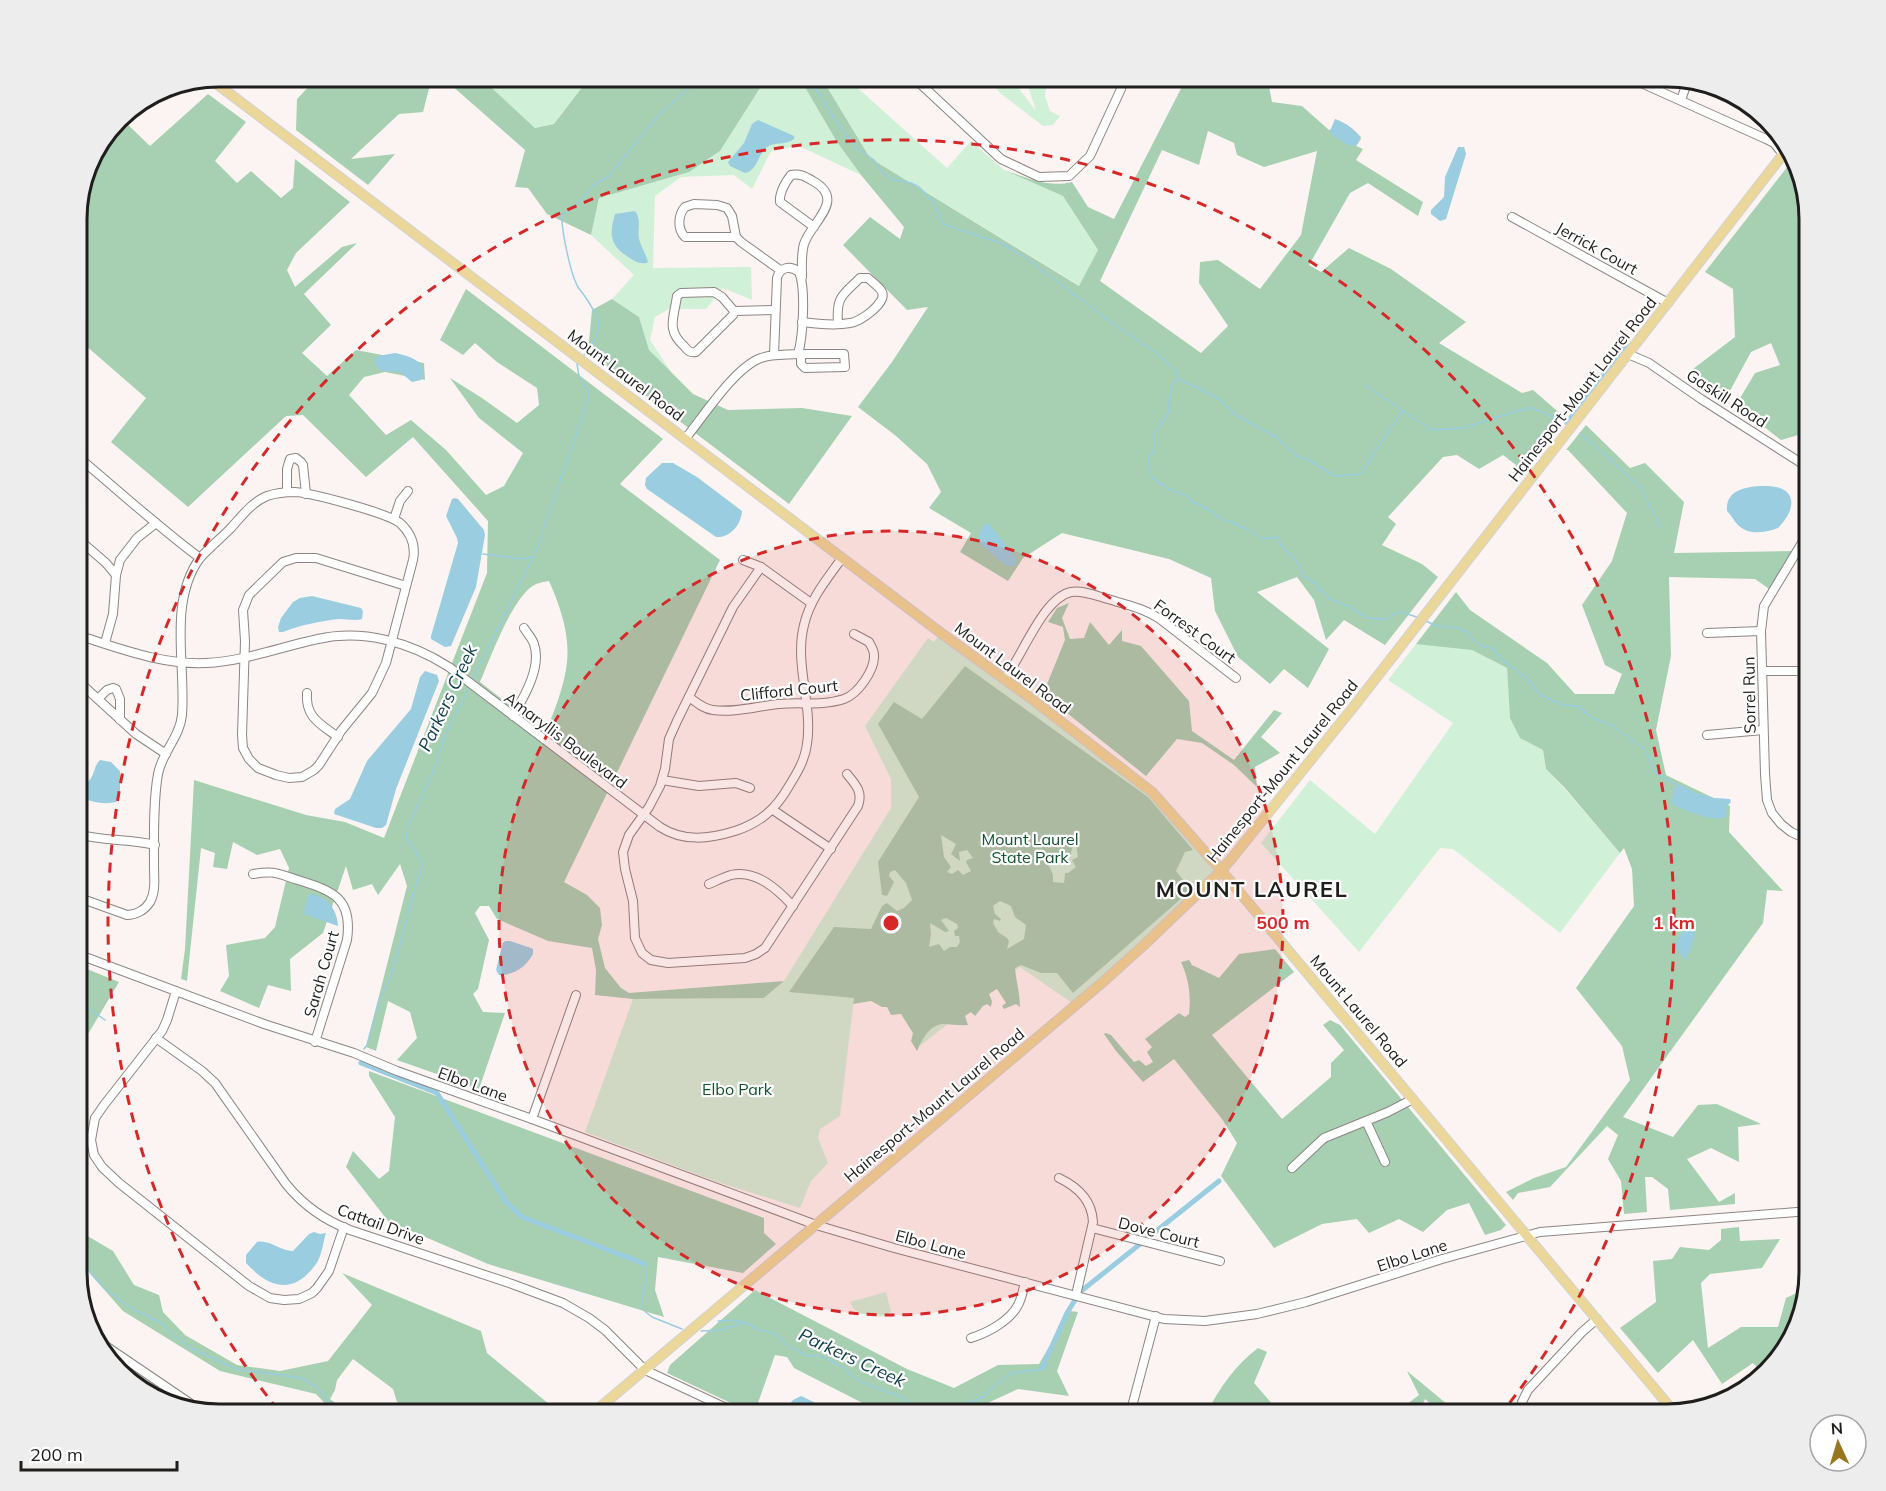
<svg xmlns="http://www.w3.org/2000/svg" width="1886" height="1491" viewBox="0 0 1886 1491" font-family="Mulish,sans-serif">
<rect width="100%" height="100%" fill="#fcf4f2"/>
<g fill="#d0f0d8">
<path d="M480,77H590L554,124L535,128Z"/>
<path d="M767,77H799L837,142L861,175L799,146L771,151L752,189L734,175L681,177L655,196L653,268L751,267L752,300L723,288L706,309H669L655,317L650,340L675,378L649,350L639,317L612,299L634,275L591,235L599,198L689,172L720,151Z"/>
<path d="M821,77H850L851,82L947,168L971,141L1004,170L1063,196L1098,250L1080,286L870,158Z"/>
<path d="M988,77H1010L1036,111L1025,77H1048L1045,96L1050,111L1060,116L1053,125L1043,126L1000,93Z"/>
<path d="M941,633L1152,792L1221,870L1075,1005L1020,967L920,1046L910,1004L854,998L840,1116L820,1129L818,1138L828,1163L811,1181L800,1208L717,1182L585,1132L633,999L764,998L784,981L891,808V779L865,726L928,638L934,642Z"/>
<path d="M1425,643L1472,650L1507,668L1510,718L1543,750L1546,769L1563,787L1620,853L1560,933L1453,849L1440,848L1359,952L1261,843L1310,780L1375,834L1453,723L1388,680L1416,644Z"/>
<path d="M886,1292L891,1312L881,1317C869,1315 854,1315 850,1302Z"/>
</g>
<g fill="#a7cfb2" fill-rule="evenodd">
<path d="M318,77H432L423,112L399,114L351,159L395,154L368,185L296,130L297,99Z"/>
<path d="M442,77H480L535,128L554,124L590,77H767L720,151L689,172L599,198L591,235L547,214L528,188L515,187L525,150Z"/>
<path d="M799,77H821L870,158L1079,286L1098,250L1063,196L1004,170C1027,178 1048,188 1072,182L1088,207L1114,219L1187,77H1271L1268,81L1272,102L1302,106L1329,130L1346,124L1361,137L1356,146L1363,149L1356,160L1423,202L1418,216L1368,183L1350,193L1309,265L1321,272L1349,248L1391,269L1466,322L1439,343L1522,393L1533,390L1563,416L1511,482L1516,465L1503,455L1479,469L1457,455L1443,457L1388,517L1396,524L1382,545L1422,564L1438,577L1385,645L1344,620L1326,640L1314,600L1297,577L1257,592L1329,649L1308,688L1284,669L1270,684L1238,657L1215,611L1211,578L1169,559L1062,533L1023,558L1008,581L960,552L971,533L929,508L941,492L927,464L896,436L858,407L892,362L928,307L907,310L843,245L870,217L900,239L904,227L861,175L837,142ZM1208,131L1234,143L1237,155L1264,167L1317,151L1301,235L1260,289L1218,260L1200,262L1199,283L1228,326L1201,353L1100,281L1162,150L1199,165Z"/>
<path d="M208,94L246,122L215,161L237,183L251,171L281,198L293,188L295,159L350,202L296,253L287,270L295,287L342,247L357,243L304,294L331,325L302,353L327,376L356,350L424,363L425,380L385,372L364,377L349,395L386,435L411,420L446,450L486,495L504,486L523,453L479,418L450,378L482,398L517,423L539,405L537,388L497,362L475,343L463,355L440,340L466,289L663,439L620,484L720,560L564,882L587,895L600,908L602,925L598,939L605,968L621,988L629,993L784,981L764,998L633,999L595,995L596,970L592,948L548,941L497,919L489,906H480L475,913L489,940L478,989L473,994L483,1012L505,1013L479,1089L397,1060L417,1038L410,1012L388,1001L376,1051L366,1047L407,886L400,864L378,895L372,884L353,890L346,866L323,933L290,959L291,991L268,985L259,1008L220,991L229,976L226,945L265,938L275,927L289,868L280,849L257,855L233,842L227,869L213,867L215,853L201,848L187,981L181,979L185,949L194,780L306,815L345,822L384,838L487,573L488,521L413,437L366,477L303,415L286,416L188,507L111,442L146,398L77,338V209L91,156L125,112L132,107L123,120L150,146ZM549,581C560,606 570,634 567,662C565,684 554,713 545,733L480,682C491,656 510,604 531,587C537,583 542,582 549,581Z"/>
<path d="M1795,157L1809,219V432L1781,440L1736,405L1755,373L1780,365L1771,343L1751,352L1726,398L1689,372L1735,337L1733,289L1705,272Z"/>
<path d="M612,299L639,317L649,350L693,394L728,410L802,408L852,416L789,504L588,352L592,310Z"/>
<path d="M1586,425L1630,468L1645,463L1684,502L1674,553L1797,551L1772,591L1755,579L1669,577L1671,656L1656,730L1666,775L1730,806L1729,832L1783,891L1767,890L1763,923L1623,1117L1673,1137L1698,1105L1717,1104L1761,1124L1738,1127L1739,1162L1711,1148L1687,1159L1719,1202L1735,1193V1204L1670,1210L1668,1189L1652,1177H1645L1647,1212L1624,1214L1621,1181L1608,1159L1618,1135L1607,1126L1550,1187L1518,1193L1513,1200L1506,1192L1534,1178L1566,1167L1630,1080L1622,1046L1576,988L1634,906L1632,869L1624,848L1620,853L1564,787L1546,769L1543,750L1520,738L1510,718L1507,668L1472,650L1416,644L1456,592L1470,610L1547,663L1575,694H1614L1622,674L1605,665L1582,605L1612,561L1627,513L1568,450H1566Z"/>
<path d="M1069,603L1062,618L1070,639L1084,638L1090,622L1109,645L1122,630V641L1141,646L1189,701L1192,731L1234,760L1274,710L1282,713L1261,737L1280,753L1255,767L1257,787L1234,765L1202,743L1177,739L1146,776L1043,694L1065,640L1063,627L1048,622L1057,608Z"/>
<path d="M965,666L1148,797L1193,850L1185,852L1176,871L1191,890L1073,993L1057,973H1041L1021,965L1015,968C1016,980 1020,994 1020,1007L1016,1004L1004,1009L1002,1006L1006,1003L997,989L989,994L992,1001L991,1007L987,1004L983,1006L975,1016L971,1012L965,1016L968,1025C959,1026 952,1024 943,1024C929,1025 922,1040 917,1051L911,1041L913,1033L901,1014L891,1015L887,1007H882L871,1001L853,1004L854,998L789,992L834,927L871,929L882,906L887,903L897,911L904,908L912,900L906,883L895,870L890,872L889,876L894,882L887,896L882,895L878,862L919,797L878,724L894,702L922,719ZM941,835L956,844L951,854L960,861L959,852L967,850L973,858L967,860L966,862L971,871L963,875L958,870L952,874L947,872L951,867L944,857ZM1073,845H1076L1078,857L1072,860L1076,867L1068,873H1065L1064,883L1053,882V875L1047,861L1062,853L1064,857H1070ZM1000,901L1011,906L1015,917L1026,925L1024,939L1007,949L1009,941L1007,938L998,932L993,923L994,919L1000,921L1001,919L995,914L993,906ZM946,918L957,924L958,928L954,931L955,936H959L960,942L957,947H950L944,951L939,944L929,947L931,934L930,923L945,932L949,931L941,920Z"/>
<path d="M1275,949L1294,972L1212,1035L1282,1119L1331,1077V1063L1344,1050L1323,1025L1330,1020L1340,1025L1506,1225L1501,1230L1485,1235L1469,1203L1447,1210L1423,1232L1399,1219L1369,1233L1357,1219L1322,1224L1274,1248L1221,1176L1237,1143L1222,1119L1174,1059L1143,1082L1116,1051L1104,1034L1106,1033L1111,1035L1134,1062L1139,1060L1146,1066L1153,1062L1147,1052L1152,1047L1145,1039L1179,1013L1185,1017L1189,1014C1191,995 1189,980 1181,962L1189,960L1192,965L1219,978L1239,954Z"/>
<path d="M77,965L119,982L85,1039L77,1047Z"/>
<path d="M369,1071L764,1218V1233L776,1244L743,1273L658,1257L655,1290L664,1317L488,1264L388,1221L346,1167L353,1151L379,1179L389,1171L395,1117L369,1076Z"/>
<path d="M77,1224L84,1234L113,1251L134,1285L159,1295L163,1312L185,1335L237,1365L280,1371L328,1361L372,1305L342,1273L481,1331L487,1353L561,1414H415L397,1402L393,1389L353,1359L337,1380L335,1390L330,1399L350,1414H335L316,1394L220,1371L123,1311L77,1259Z"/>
<path d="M1739,1227L1740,1241L1780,1239L1762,1268L1710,1274L1701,1283L1708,1348L1741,1327H1778L1786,1298L1807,1288L1799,1326L1774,1366L1764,1374L1753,1363L1722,1384L1693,1340L1658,1373L1620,1328L1656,1302L1653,1261L1672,1259L1680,1247L1709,1250L1721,1240V1229Z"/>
<path d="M755,1290L907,1369L954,1388L998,1365L1039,1364L1070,1311L1078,1312L1057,1371L1069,1396L1018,1389L964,1414H884L794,1368L787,1357L775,1355L754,1414L667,1373L670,1365Z"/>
<path d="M1258,1348L1267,1352L1254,1383L1281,1414H1206C1219,1389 1235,1365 1258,1348Z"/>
<path d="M1407,1371L1459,1414H1442L1425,1399L1418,1414H1394L1419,1395Z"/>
</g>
<g fill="#9acde0">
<path d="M1335,119C1344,122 1357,130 1361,139L1356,146C1347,147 1338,139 1331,133L1330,131Z"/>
<path d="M758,120L794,136V139C786,146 775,141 767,147C757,155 758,170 745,173L730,166L728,162L744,143L752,124Z"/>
<path d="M1458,147H1464L1466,154L1446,219L1440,221L1431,214V210L1444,197L1445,177Z"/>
<path d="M635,211C642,220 637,229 639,239C641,247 646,254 648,262L646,263C638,264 635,261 628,257C610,245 609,235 615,214Z"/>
<path d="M395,353C408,356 420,358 424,372L421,380L412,382L400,372L382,371L375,365V360L378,356Z"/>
<path d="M662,463H673L697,477L742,511C741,525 730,538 716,537L647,489L645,485L646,478Z"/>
<path d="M1767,486C1799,487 1796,510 1778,528C1764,533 1747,536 1736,523C1733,519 1731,515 1727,511C1725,488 1750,486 1767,486Z"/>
<path d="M455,498L458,499L484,530L485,535L476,587L451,646L445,647L431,639V636L458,543L457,538L446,516L452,499Z"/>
<path d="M986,523L989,524L1016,557L1017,563L1014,566H1006L980,544C977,536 981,529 986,523Z"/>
<path d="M312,596L361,608L363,611L362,619C356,621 347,619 339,619C320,621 301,625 283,632H279L278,627L281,618L293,602L300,598Z"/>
<path d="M425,671L437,675L439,681L396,789L386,825L382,828H376L334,814L335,809L350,799L367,761L411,709L420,677Z"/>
<path d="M100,760L111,762L120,771V796L116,802C103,805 87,802 77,794C80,787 86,785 91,778C95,772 94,766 100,760Z"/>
<path d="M1679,784L1696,793L1714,798L1730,799L1731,802L1727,806L1726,817C1712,823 1685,810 1671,804L1674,793L1673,790Z"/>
<path d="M311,894C328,897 337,910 338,926L304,914L307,897Z"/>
<path d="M1685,927L1693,929L1696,934C1691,943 1691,952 1685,960C1683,956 1677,951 1676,947C1675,941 1683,933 1685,927Z"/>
<path d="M510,941L531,948L533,949V954C526,967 514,975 499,975L496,970L503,943L505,941Z"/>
<path d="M314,1232L320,1234L326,1233C323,1242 322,1256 316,1264C294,1295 270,1289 246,1263V1255L257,1242C269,1239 280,1251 293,1251L309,1234Z"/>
<path d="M801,1396L818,1404L819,1407L816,1414H785V1410L793,1400Z"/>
</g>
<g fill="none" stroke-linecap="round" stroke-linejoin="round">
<g stroke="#9acde0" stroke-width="1.5">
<path d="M808,77L838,124L858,149L874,160L881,171L890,179L911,183L919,187L934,202L942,223L950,227L999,242L1023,256L1108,320L1151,349L1177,371L1178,379L1172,384L1169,399V412L1155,433L1154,452L1148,458L1150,474L1156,481L1171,490L1185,495L1193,502L1211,511L1223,520L1232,522L1251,531L1261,539L1277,537L1281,545L1296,561L1304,576L1318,585L1323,593L1332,600L1350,607L1366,617L1375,619H1387L1394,614L1401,612L1417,617"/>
<path d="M584,355C603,332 603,323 586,298C583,293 578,289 576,283C570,270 561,229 562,215L580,201L594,185L609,176L658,116L701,77"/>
<path d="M1178,379L1192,385L1219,399L1237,416L1276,437L1298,457L1307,459L1333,475L1340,476L1360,474L1369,464V460L1403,410"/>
<path d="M1365,385L1430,429L1436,430L1463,428L1527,408H1532L1567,423"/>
<path d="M1580,433L1597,447L1641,488L1661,528"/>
<path d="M483,554L522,559L532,557"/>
<path d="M1424,620L1436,626L1459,628L1467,632L1479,645L1494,649L1500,658L1529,680L1536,690L1541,695L1560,704L1580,707L1590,717L1613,726L1641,746L1646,751L1655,772L1677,785"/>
<path d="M472,681L536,551L585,410L589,393L579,376L577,364"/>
<path d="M77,1001L87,1007L105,1020"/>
<path d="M364,1049L367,1045L379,1000L390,979L402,938L413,894L420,874L422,864L420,857L406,838L407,828L435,768L444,738L469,688"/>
<path d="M77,1257L104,1288L133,1309L161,1323L180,1340L191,1348L236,1369L302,1378L315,1386L342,1414"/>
<path d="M645,1264C650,1278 640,1293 642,1309L652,1317L682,1329"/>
<path d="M718,1321L733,1320L747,1323L759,1330L773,1333L779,1337L789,1347L809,1356L816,1355L825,1358L845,1368L851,1375L861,1382L904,1398L917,1411H932L975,1401L983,1396L1008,1375L1018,1372L1039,1370L1042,1368"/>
<path d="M701,1331L721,1330L744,1323"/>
</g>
<g stroke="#9acde0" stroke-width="5">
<path d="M1567,423L1626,344"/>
<path d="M361,1063L437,1093L506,1202L522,1217L645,1264"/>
<path d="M1042,1368L1067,1313L1080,1292L1219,1181"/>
</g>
<defs>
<g id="minor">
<path d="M913,77L1001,159L1039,177L1069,176L1090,156L1121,89L1123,77"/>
<path d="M1628,77L1766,139L1774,143L1783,154"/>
<path d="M1681,100L1688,80"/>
<path d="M694,204L717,205L727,208L732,216L736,237H685C677,229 678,215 685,207Z"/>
<path d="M1512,217L1668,303"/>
<path d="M736,237L741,242L780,270"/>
<path d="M802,277C802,267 801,254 804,244C811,222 847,200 813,181C806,177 800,173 791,175C786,181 779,193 780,202L814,227"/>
<path d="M734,311L733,315L696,352C690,353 688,351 684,346C666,330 674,318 677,296L681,293L714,292L722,297L734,311L775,310"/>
<path d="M802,322C817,324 835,326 850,323C860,322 887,303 882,292C880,287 872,282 868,278H860C842,296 836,296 838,324"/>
<path d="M798,354H844L845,367L805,368L801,364V355"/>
<path d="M1628,354L1649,363L1701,399L1809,468"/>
<path d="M77,422C83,410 83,398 77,386"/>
<path d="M685,439C703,417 735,367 761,358C772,354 785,355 798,354C803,337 806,288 799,272C790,265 780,267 777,278L774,355"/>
<path d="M77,456C118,490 157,526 200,558"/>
<path d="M287,492V469L290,459L296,458L301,462L303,465L306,494"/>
<path d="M394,519L400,501L408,491"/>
<path d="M77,538L106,563L116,575"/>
<path d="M743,560L761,567L811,603"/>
<path d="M761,567L733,607L677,721L669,739L665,769L660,786L649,807L629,835L623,852L625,869L633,901L635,938L642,953L651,960L668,963L745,958L756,954L765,948L858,806C863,792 856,785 847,774"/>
<path d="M1707,633L1761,631"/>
<path d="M77,635C119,648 161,665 206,663C245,661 280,647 318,639C363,629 410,642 449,667L660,827C683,842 709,839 735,831C760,823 776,809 789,786C797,773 805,760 807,744C813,705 794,664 804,625C810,599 827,579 842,558"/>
<path d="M105,643L113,614L116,575L120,560L137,538L156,523"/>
<path d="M1763,671H1797L1809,674"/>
<path d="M1005,678C1023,655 1043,598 1071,592C1083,590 1097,596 1108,599C1126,605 1144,608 1160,619L1236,678"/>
<path d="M77,680L136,734L166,754"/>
<path d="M307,693C305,717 320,724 338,737"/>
<path d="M689,697C697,703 704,709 713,710C734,713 758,706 779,704C800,702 823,706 844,699C858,694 875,670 874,655C874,650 871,646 869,642L854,634"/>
<path d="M98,699L107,690L113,688L116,689L120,699V720"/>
<path d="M513,716C524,697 542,667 534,644C532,638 527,633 524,628"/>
<path d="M1707,735L1763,730"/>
<path d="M662,780L699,786L736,783L750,788"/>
<path d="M773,810L831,849"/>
<path d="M77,834C102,841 129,839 155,845"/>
<path d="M1809,840L1791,832L1781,824L1772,813L1767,800L1765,774L1761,631L1764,606L1809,531"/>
<path d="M253,874C275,870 278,874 298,880C333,891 353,898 347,940L315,1042"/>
<path d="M709,884C716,881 724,877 731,875C756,869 778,890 793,906"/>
<path d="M77,897L127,915C136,915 145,910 150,902C156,891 154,878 154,866C154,837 153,802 158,774C162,752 180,737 182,715C186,664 168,602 200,558C209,548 220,539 230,529C241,517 252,502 267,496C276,493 285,492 295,492C312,493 387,513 400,523C411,533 416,545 413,560L386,663L372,693L341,731L319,765L314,770L302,777L289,778L276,775L258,768L249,759L243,748L242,735L245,641L243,610L249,595L283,562L296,558H316L406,586"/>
<path d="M77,954L264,1024L354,1053L397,1071L532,1119L816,1225L894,1248L1164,1319L1205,1321L1257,1314L1306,1302L1442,1259L1540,1232L1809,1211"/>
<path d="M176,991L167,1020L162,1031L104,1105L95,1118L91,1140L94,1155L102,1167L119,1183L249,1286L270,1298L284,1300L299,1299L312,1293L317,1288L329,1271L344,1227"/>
<path d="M156,1038L202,1071L215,1083L286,1184C303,1205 324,1220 350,1230L512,1284L563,1303L589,1318L605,1330L645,1370L739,1414"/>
<path d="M532,1119L576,995"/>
<path d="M1366,1121L1385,1162"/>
<path d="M1292,1168L1324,1138L1388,1112L1413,1099"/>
<path d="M1059,1178C1078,1187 1092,1200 1093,1222L1076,1295"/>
<path d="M1092,1228L1220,1261"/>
<path d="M91,1336L203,1412"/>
<path d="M971,1338C987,1333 1010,1321 1018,1305C1022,1298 1023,1290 1025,1282"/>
<path d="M1130,1414L1156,1316"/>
<path d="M1522,1414V1402L1528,1390L1582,1332L1597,1319"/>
</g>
<g id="major">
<path d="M209,78L941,633L1032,699L1152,792L1221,870L1675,1413"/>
<path d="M592,1414L1103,982L1144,945L1217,875L1232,858L1355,705L1788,148"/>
</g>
</defs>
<use href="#minor" stroke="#8c8582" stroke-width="10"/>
<use href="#major" stroke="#d2d2d2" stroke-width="11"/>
<use href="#minor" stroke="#fff" stroke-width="8"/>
<use href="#major" stroke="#ebd799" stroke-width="9"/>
</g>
<circle cx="891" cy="923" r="392" fill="#d62828" fill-opacity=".12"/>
<g fill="none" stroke="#d62828" stroke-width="3" stroke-dasharray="10 8">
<circle cx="891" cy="923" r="392"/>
<path d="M278 1410A783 783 0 1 1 1504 1410"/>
</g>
<g text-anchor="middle" stroke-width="4.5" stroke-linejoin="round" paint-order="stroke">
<g font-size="16" fill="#201e1d" stroke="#fff">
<text transform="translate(1597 248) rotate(29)" y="6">Jerrick Court</text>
<text transform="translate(626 375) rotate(37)" y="6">Mount Laurel Road</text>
<text transform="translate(1582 389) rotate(-52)" y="6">Hainesport-Mount Laurel Road</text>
<text transform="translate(1727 398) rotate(33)" y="6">Gaskill Road</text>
<text transform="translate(1195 631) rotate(36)" y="6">Forrest Court</text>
<text transform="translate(1013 668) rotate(37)" y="6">Mount Laurel Road</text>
<text transform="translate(789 690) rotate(-6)" y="6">Clifford Court</text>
<text transform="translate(1749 695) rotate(-91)" y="6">Sorrel Run</text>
<text transform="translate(566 740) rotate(37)" y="6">Amaryllis Boulevard</text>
<text transform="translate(1282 771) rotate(-51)" y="6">Hainesport-Mount Laurel Road</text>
<text transform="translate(321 974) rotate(-74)" y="6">Sarah Court</text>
<text transform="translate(1359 1011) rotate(50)" y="6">Mount Laurel Road</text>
<text transform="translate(473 1084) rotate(20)" y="6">Elbo Lane</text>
<text transform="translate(934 1105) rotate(-40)" y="6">Hainesport-Mount Laurel Road</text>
<text transform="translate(381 1224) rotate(20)" y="6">Cattail Drive</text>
<text transform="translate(1159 1232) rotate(14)" y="6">Dove Court</text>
<text transform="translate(931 1244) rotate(15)" y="6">Elbo Lane</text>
<text transform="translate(1412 1255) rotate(-18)" y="6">Elbo Lane</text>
</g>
<g font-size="16" fill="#12532f" stroke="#fff">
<text x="1030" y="845">Mount Laurel<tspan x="1030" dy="18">State Park</tspan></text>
<text x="737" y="1095">Elbo Park</text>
</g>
<g font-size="18" font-style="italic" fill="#0c3a48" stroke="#fff">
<text transform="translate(448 698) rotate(-65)" y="6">Parkers Creek</text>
<text transform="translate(852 1358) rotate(25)" y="6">Parkers Creek</text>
</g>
<g font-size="22" font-weight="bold" letter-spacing="1.5" fill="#201e1d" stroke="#fff">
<text x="1252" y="897">MOUNT LAUREL</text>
</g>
</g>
<path d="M0 0H1886V1491H0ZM219 87H1667A132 132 0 0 1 1799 219V1272A132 132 0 0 1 1667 1404H219A132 132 0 0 1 87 1272V219A132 132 0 0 1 219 87Z" fill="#ededed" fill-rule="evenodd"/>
<path fill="none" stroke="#201e1d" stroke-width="3" d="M219 87H1667A132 132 0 0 1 1799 219V1272A132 132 0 0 1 1667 1404H219A132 132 0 0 1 87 1272V219A132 132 0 0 1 219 87Z"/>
<circle cx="891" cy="923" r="9" fill="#d62828" stroke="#fff" stroke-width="3"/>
<g font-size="18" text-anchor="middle" font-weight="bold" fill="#d62828" stroke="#fff" stroke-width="4.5" stroke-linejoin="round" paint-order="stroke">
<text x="1283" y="929">500 m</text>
<text x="1674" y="929">1 km</text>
</g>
<g transform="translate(1838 1443) rotate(356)"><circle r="28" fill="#ffffff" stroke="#a6a5a5" stroke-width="1.5"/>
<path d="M0-4.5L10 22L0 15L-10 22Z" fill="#9a7520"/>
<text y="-9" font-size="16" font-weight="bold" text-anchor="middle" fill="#201e1d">N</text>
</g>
<path d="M21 1461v9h156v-9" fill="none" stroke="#201e1d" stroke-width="3"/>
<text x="30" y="1461" font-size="18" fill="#201e1d" stroke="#ffffff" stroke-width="4.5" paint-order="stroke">200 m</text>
</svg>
